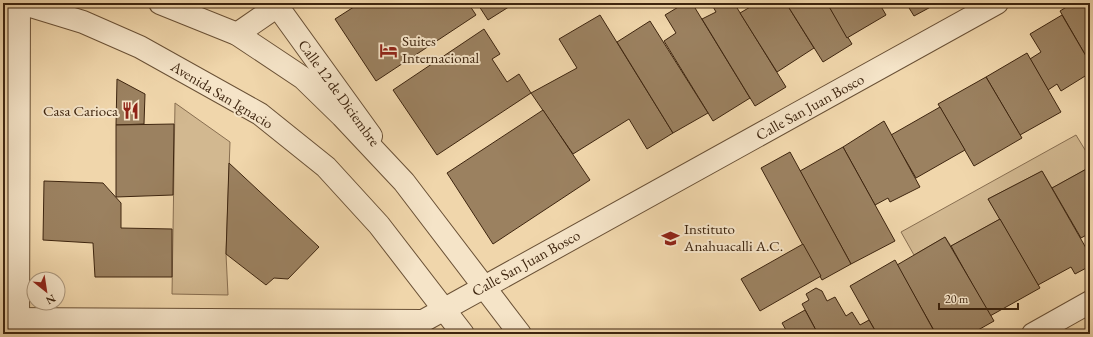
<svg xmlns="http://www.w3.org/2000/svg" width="1093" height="337" viewBox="0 0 1093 337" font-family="'EB Garamond',serif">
<rect width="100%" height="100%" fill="#f0d6ab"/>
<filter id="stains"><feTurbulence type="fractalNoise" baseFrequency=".005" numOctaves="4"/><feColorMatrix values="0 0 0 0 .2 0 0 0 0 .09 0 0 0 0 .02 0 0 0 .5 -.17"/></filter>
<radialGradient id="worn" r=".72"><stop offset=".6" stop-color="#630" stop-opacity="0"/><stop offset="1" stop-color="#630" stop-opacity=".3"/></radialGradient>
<g fill="#d2b890" stroke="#886e50">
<path d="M175,103L230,142L226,254L228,295L172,294Z"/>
<path d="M1076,135L1090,158V167L1052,188L1042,171L988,199L1000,219L951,246L945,237L914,255L901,232Z"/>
</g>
<g fill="#9b8160" stroke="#3e250f">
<path d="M360,3H468L476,15L376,81L335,19Z"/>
<path d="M477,3H515L488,20Z"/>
<path d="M685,3H692L750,98L713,121L664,41L676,33L665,15Z"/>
<path d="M711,3H734L786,87L755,106L702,19L716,12Z"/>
<path d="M757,3H786L814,48L777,72L740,13Z"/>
<path d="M786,3H827L852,44L823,62Z"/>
<path d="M827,3H879L886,15L847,38Z"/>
<path d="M906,3H938L914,16Z"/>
<path d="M1073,3H1090V63L1060,11Z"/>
<path d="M600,15L673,133L647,149L629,119L573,154L531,93L577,68L559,39Z"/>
<path d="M1062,15L1090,63V73L1061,91L1057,84L1048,90L1030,59L1041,52L1030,34Z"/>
<path d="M650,21L708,113L673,133L617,42Z"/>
<path d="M484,29L500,54L492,59L507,82L519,74L531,93L437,155L393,90Z"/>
<path d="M1027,53L1061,112L1020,135L986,77Z"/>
<path d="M986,77L1022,138L974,166L938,104Z"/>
<path d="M117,79L145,94L144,124L116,125Z"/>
<path d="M940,107L965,150L916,178L891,135Z"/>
<path d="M543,110L590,180L493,244L447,173Z"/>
<path d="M884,121L920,187L890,202L888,198L875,205L843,147Z"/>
<path d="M174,124L173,195L116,197V125Z"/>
<path d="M843,147L895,241L851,264L800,171Z"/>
<path d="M790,152L851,264L822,280L761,168Z"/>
<path d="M229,163L319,247L288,279L274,278L266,285L226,254Z"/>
<path d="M1090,167V233L1081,238L1052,188Z"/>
<path d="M1042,171L1090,255V266L1075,274L1071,267L1038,285L988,199Z"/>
<path d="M44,181L103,183L121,203V228L172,229V277H95L93,243L43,240Z"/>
<path d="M1000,219L1040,288L990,316L951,246Z"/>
<path d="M945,237L994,321L971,334H936L897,265Z"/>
<path d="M803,244L821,276L760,311L741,279Z"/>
<path d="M895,260L934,331L928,334H877L850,286Z"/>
<path d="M816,288L822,291L827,301L835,297L846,316L852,312L860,325L869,320L877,334H818L802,304L809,300L806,294Z"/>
<path d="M805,310L818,334H779L786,330L782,323Z"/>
</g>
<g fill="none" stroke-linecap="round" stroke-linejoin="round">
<defs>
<g id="minor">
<path d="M275,3L371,136"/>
<path d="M237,34L282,3"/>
<path d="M3,319L423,321L997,3"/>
<path d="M18,334L19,3"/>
<path d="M1033,334L1090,302"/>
</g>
<g id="tertiary">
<path d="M21,3L83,22L140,47L260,114L326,167L379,225L463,334"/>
<path d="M160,3L237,34L303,78L342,116L404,182L520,334"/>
</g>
</defs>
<use href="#minor" stroke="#6a5136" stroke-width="24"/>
<use href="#tertiary" stroke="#6a5136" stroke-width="24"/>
<use href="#minor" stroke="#f5e4c8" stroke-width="22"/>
<use href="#tertiary" stroke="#f5e4c8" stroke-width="22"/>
</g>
<defs>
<symbol id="hotel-bare" viewBox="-9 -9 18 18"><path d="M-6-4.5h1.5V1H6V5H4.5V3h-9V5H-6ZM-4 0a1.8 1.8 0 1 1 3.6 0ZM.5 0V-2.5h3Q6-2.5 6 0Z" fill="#8f2418" stroke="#f5e4c8" stroke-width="2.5" paint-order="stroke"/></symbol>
<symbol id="restaurant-bare" viewBox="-9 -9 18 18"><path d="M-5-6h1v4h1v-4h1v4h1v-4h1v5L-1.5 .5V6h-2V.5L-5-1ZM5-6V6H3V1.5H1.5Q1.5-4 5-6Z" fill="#8f2418" stroke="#f5e4c8" stroke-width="2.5" paint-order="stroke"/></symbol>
<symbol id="school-bare" viewBox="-9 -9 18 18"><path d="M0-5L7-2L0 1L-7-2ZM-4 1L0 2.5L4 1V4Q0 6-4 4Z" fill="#8f2418" stroke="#f5e4c8" stroke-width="2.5" paint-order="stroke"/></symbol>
</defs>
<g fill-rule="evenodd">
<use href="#hotel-bare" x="376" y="38" width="25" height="25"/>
<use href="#restaurant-bare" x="118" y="98" width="25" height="25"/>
<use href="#school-bare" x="658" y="226" width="25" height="25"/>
</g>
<g text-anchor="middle" stroke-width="4" stroke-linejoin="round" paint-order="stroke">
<g font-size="15" fill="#3e250f" stroke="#f5e4c8" text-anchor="start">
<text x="402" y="46">Suites<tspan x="402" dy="17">Internacional</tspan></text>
<text x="118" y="116" text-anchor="end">Casa Carioca</text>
<text x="684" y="234">Instituto<tspan x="684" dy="17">Anahuacalli A.C.</tspan></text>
</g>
<g font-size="15" fill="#3e250f" stroke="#f5e4c8">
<text transform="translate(339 93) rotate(54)" y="5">Calle 12 de Diciembre</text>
<text transform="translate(222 95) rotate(31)" y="5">Avenida San Ignacio</text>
<text transform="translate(810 107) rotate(-29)" y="5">Calle San Juan Bosco</text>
<text transform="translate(526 263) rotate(-29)" y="5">Calle San Juan Bosco</text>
</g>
</g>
<rect width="1093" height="337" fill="none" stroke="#f0d6ab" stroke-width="16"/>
<rect x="4" y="4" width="1085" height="329" fill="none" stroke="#3e250f" stroke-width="2"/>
<rect x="8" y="8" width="1077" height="321" fill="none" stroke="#3e250f"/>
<g transform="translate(46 291) rotate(150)"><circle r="19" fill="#f5e4c8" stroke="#ac987e"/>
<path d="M0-3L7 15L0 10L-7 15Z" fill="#8f2418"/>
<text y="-6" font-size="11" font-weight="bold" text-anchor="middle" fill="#3e250f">N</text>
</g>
<path d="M939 303v6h79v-6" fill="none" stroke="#3e250f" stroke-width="2"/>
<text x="945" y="303" font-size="12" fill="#3e250f" stroke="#f5e4c8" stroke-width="3" paint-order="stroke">20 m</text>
<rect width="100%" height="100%" filter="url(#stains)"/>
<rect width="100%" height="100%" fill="url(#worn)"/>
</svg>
